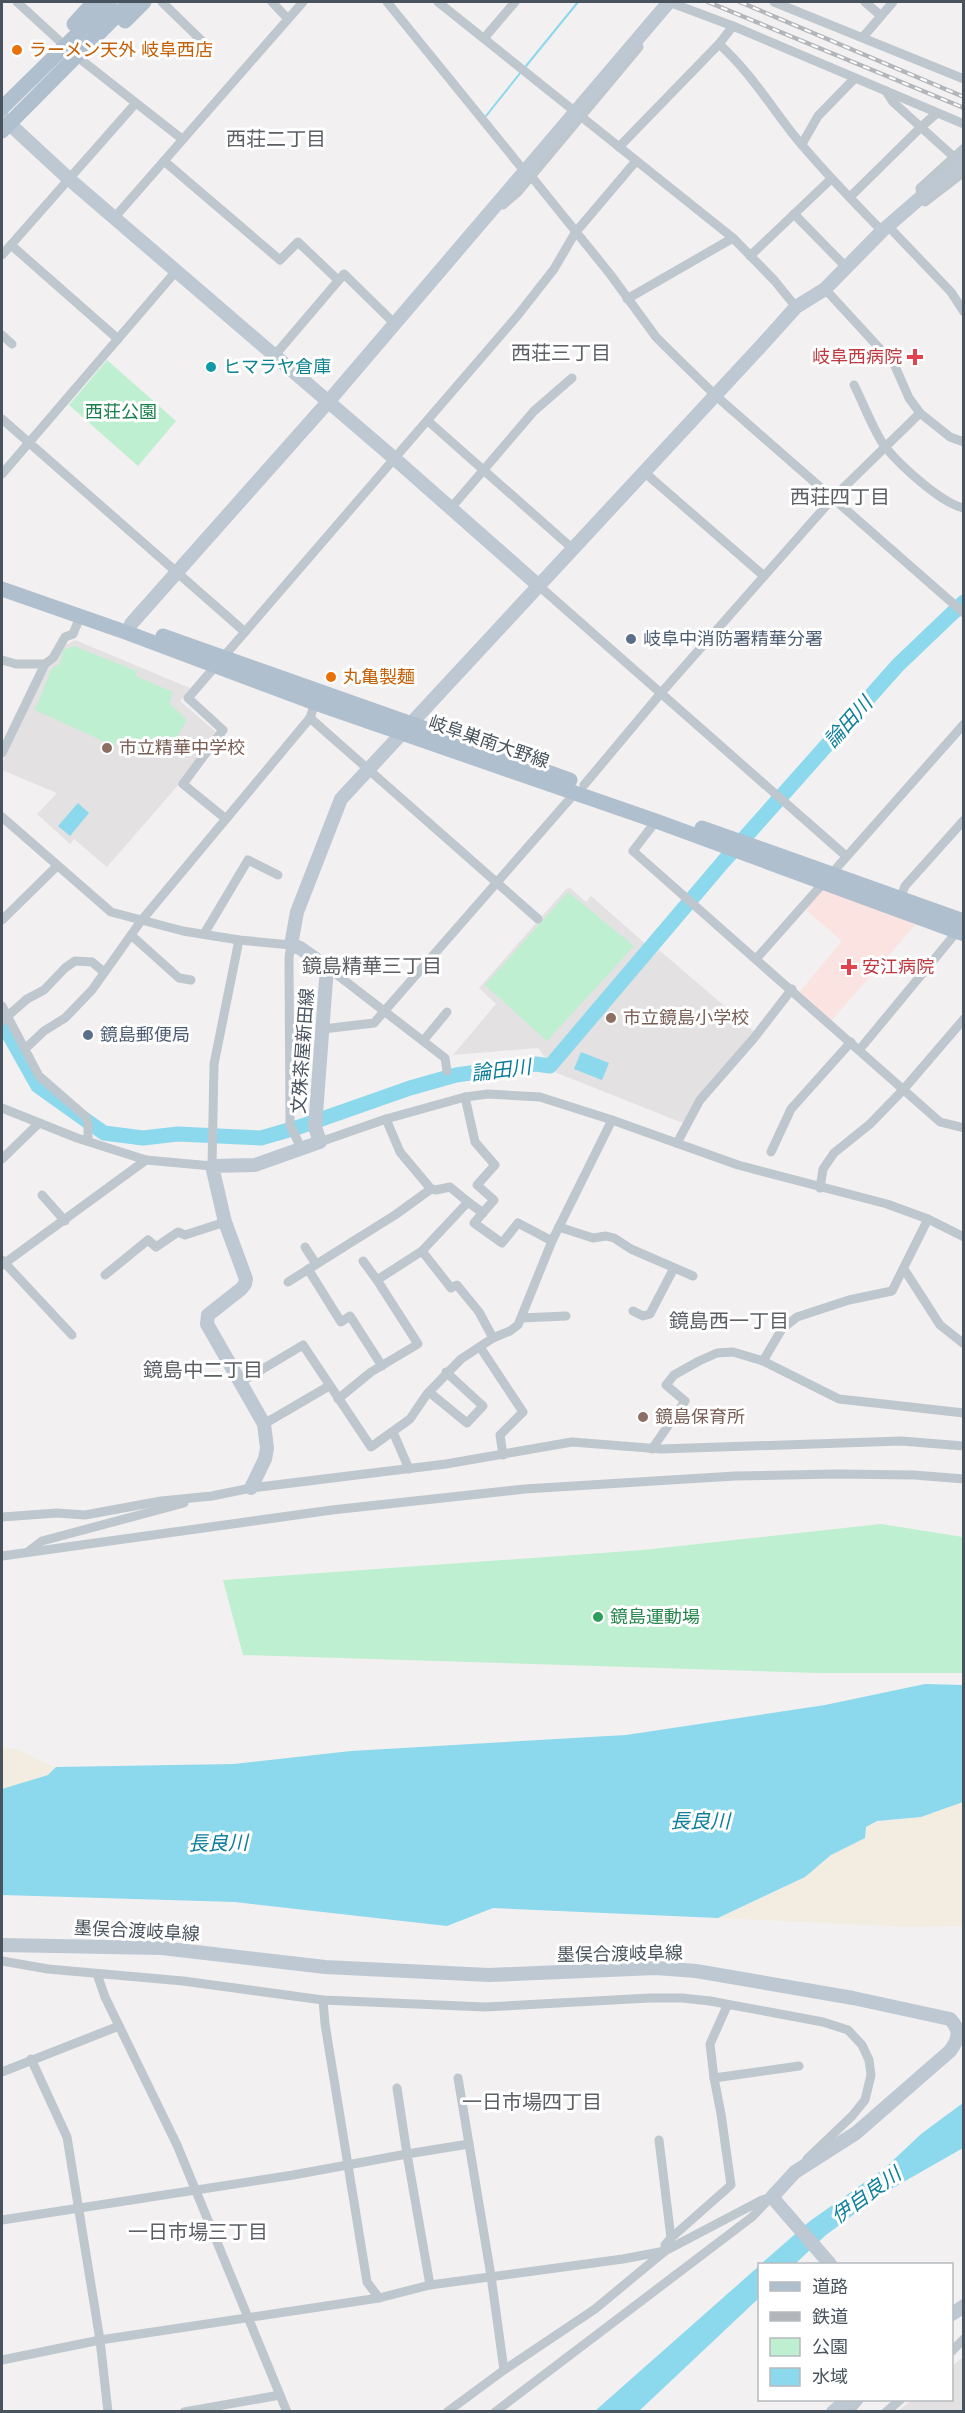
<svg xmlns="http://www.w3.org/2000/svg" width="965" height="2413" viewBox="0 0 965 2413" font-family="'Varela Round','Noto Sans JP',sans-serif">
<rect width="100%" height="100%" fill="#f2f0f0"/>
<g fill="#e3e1e2">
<path d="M75,640L190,688L180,701L216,732L186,776L107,867L74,839L70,844L37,814L57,793L2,770V764L46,669L56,662L62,647Z"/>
<path d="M570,888L586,902L591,896L656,953L659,950L756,1033L683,1123L557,1073L538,1048L453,1055L496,1004L479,988L566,889Z"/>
<path d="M961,2359L964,2360L963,2411H898L912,2400H952V2366Z"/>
</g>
<path fill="#fbe3e1" d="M822,890L917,923L830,1022L798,994L842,941L806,910Z"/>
<g fill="#bfefd1">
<path d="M107,360L176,421L138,466L69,405Z"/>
<path d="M74,646L137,671L136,676L173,692L169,703L187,720L169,751L151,756L117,740L114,746L35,710L52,668L60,664L63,650Z"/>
<path d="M568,892L634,946L547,1041L485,985Z"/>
<path d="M881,1524L963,1537V1673H817L243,1655L223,1580L643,1550Z"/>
</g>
<g fill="#f3ede1">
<path d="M2,1748L16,1749L51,1766L56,1769L54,1775L2,1792Z"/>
<path d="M963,1802V1926L907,1927L718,1918L783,1888L824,1863L831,1855L865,1838L866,1827L877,1822L921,1817Z"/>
</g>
<g fill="#8cd8ec">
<path d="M78,803L89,813L70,836L58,826Z"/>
<path d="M581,1052L609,1063L602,1080L574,1069Z"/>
<path d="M925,1684L963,1685V1802L921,1817L877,1821L866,1827L865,1838L831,1855L805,1877L718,1918L493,1908L447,1926L235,1902L2,1895V1789L48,1775L56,1767L234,1764L351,1751L626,1735L825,1705Z"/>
<path d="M963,2103V2148L877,2197L826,2235L795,2264H761L810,2221L885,2168L921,2134Z"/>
<path d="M759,2266V2298L639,2411H595Z"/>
</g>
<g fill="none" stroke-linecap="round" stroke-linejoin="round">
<g stroke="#8cd8ec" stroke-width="2">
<path d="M526,66L578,2"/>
<path d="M486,116L521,72"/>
</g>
<path stroke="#8cd8ec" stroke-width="15" d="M2,1022L38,1086L104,1133L143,1138L178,1134L261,1138L299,1127L410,1088L456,1075L536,1064L550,1066L723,862L898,665L964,602"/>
<g stroke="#bec7ce" stroke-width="9">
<path d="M17,2L65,46"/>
<path d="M162,2L202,41"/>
<path d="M272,2L287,18"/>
<path d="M387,2L521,167"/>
<path d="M438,2L733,238L774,280L796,307"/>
<path d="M669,2L733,26L964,124"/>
<path d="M774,2L964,79"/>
<path d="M865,2L880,15"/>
<path d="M733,26L719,44C748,70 768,102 792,133C820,168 851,199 882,231"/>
<path d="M485,37L515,2"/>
<path d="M863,37L893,2"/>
<path d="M75,55L182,139"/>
<path d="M886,91L893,102L954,157"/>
<path d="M802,144L818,116L855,78"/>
<path d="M619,147L719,44"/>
<path d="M964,148L920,188L921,196L925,202L964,172"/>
<path d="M164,161L280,260L298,242L338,280"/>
<path d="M531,176L610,274L656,337L671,352L715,395L964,613"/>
<path d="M850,197L921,127L937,113"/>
<path d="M503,205L518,192L639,47"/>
<path d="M794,214L846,267"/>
<path d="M115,217L303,2"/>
<path d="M888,226L951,292L964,312"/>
<path d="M11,245L118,339"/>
<path d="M2,255L135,104"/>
<path d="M750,256L831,179"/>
<path d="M825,289L894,364L909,398L920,413L950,437L964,442"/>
<path d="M627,299L733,238"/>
<path d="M2,335L12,344"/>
<path d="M275,355L344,274L394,323"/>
<path d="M854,385C863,402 874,433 886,448C901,466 942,504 964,508"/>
<path d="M2,419L245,632"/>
<path d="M428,421L573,549"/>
<path d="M644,472L764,576"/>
<path d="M2,474L177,270"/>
<path d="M451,508L534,411L572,378"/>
<path d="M539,586L846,856"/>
<path d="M2,660L16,664H45"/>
<path d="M310,718L538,919"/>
<path d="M2,753L45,664L53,658L65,637L73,634L80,617"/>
<path d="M584,785L661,693L833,498L920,413"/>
<path d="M2,817L111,912L183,931L239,940L291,945L289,958L290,1125L302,1150"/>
<path d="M226,819L183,784L223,730L188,698L518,315L554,269L575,233L636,161"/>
<path d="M656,821L633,851L940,1122L964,1128"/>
<path d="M900,899L905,886L964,820"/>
<path d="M2,920L57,866"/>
<path d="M204,934L248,860L278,875"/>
<path d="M131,935L179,978L191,980"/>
<path d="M756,959L964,724"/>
<path d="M327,967L445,1058L447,1071"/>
<path d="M2,1006L39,1076L86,1117L88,1124V1141"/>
<path d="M2,1021L27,999L44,990L65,968L75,961L92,962L104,972"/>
<path d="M323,1029L374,1023L575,793"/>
<path d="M423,1041L447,1012"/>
<path d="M25,1049L44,1031L65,1018L92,990L141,921L310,718L315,703"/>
<path d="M860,1049L960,928"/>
<path d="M465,1097L475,1142L495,1165L477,1185L494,1200L474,1223L502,1243L518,1223L552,1241"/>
<path d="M2,1108L77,1138L146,1160L212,1166L214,1064L239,940"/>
<path d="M386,1119L400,1152L431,1189L436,1190L450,1187L468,1202"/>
<path d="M320,1142L386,1119L465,1097L488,1094L540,1097L612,1120L738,1165L887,1204L928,1219L964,1237"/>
<path d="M677,1143L700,1100L754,1038L792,989"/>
<path d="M771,1152L791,1109L851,1042"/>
<path d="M2,1159L39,1123"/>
<path d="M820,1188L823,1169L834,1153L870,1124L903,1090L964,1019"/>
<path d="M42,1195L65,1221"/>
<path d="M559,1227L593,1238L606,1236L614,1238L631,1249L693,1276"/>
<path d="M305,1247L316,1264"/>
<path d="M422,1251L451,1288L457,1285L479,1312L493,1338"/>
<path d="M2,1260L72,1335"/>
<path d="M363,1261L377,1280"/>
<path d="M2,1265L146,1160"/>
<path d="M308,1269L341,1322L350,1316L382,1366"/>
<path d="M904,1269L940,1325L964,1344"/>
<path d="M105,1275L148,1240L156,1247L178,1232L185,1235L225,1222"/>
<path d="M288,1282L395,1215L431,1189"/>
<path d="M633,1311L643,1316L650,1314L674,1268"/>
<path d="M521,1318L566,1316"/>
<path d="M480,1347L523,1412L500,1435L503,1455"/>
<path d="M763,1361L782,1329L797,1317L849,1300L892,1291L928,1219"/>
<path d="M241,1382L303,1345L371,1447L410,1419L427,1394L461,1359L493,1338L510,1331L518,1325L552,1241L612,1120"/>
<path d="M429,1392L467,1423L483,1406L446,1372"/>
<path d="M338,1399L371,1372L418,1344L377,1280L422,1251L468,1202L483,1213"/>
<path d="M264,1424L329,1386"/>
<path d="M393,1432L409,1469"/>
<path d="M652,1449L685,1401L666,1385L674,1375L699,1361L717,1353L733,1352L763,1361L839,1399L964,1413"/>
<path d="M2,1517L57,1513L85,1515L161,1501L212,1496L251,1488L446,1464L572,1442L661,1449L901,1441L964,1446"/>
<path d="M29,1551L42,1541L184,1503"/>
<path d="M2,1556L332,1510L525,1489L735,1476L837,1474L914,1475L964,1479"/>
<path d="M2,1961L48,1969L183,1981L323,2000L485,2007L650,1998H682L710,2001L823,2022L848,2030L862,2045L869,2060L871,2075L865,2100L852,2116L807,2159"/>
<path d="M97,1974L105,1997L177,2145L287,2412"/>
<path d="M323,2000L325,2024L367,2282L379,2298"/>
<path d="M31,2059L67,2137L100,2340L108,2412"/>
<path d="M2,2072L119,2026"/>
<path d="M458,2078L491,2276L504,2370"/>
<path d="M714,2078L799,2066"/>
<path d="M659,2140L671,2238"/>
<path d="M2,2220L293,2175L407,2154L397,2088"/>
<path d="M665,2251V2245L671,2238L731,2185L721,2114L714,2078L710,2044L727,2006"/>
<path d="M430,2285L407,2154L469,2144"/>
<path d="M952,2351L964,2339"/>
<path d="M2,2360L100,2340L379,2298L430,2285L623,2259L665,2251"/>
<path d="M184,2412L280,2395"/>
<path d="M447,2412L504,2370L595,2309L665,2251L762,2200L772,2197"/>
<path d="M495,2412L752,2217L770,2198"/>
<path d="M849,2412L859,2400"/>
<path d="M886,2412L900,2400"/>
</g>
<g stroke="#bdc8d3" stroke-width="14">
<path d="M2,117L69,179L395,459L539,586"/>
<path d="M128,633L131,624L328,402L514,184"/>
<path d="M251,1488L265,1459L267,1448L264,1424L207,1324L208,1315L241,1289L245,1284L246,1279L225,1222L212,1166L255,1165L320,1142L315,1127L327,967L300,948L291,945L297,912L341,799L761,346L796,307L825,289L882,231L964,160"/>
<path d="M2,1945L162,1948L325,1967L489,1975L656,1968L696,1971L853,1998L950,2019C961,2030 959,2039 950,2051L856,2133L795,2172L772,2197L830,2264"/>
<path d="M952,2314L964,2306"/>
<path d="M833,2412L847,2400"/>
</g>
<g stroke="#b0bfce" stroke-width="15">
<path d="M125,21L144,2"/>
<path d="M74,24L94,2"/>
<path d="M2,108L110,2"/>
<path d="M2,131L130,2"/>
<path d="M2,589L128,633L315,703L656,821L964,934"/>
<path d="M163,636L570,780"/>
<path d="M702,828L964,921"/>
</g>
<defs>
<g id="rail">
<path d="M708,2L964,108"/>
<path d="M740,2L964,97"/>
</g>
</defs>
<use href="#rail" stroke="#b2b5ba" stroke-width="4.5"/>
<use href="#rail" stroke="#fff" stroke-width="2" stroke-dasharray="7" stroke-linecap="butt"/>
<path stroke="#bdc8d3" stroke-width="14" d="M514,184L669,2"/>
</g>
<g fill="#e8710a" stroke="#fff" stroke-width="2">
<circle cx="17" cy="50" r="6"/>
<circle cx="331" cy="677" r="6"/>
</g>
<g fill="#e0444e" stroke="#fff" stroke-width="2">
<path d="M912 348h6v6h6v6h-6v6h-6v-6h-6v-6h6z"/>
<path d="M846 958h6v6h6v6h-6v6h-6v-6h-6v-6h6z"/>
</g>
<circle fill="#0f9aa8" stroke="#fff" stroke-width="2" cx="211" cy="367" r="6"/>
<g fill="#5c6f8a" stroke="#fff" stroke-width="2">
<circle cx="631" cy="639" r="6"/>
<circle cx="88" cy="1035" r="6"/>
</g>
<g fill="#8d6e63" stroke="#fff" stroke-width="2">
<circle cx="107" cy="748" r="6"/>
<circle cx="611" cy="1018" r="6"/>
<circle cx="643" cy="1417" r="6"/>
</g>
<circle fill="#2e9e5b" stroke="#fff" stroke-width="2" cx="598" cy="1617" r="6"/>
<g text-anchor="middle" stroke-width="6" stroke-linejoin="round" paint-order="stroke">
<g font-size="18" fill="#c56008" stroke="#fff" text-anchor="start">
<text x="29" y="56">ラーメン天外 岐阜西店</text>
<text x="343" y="683">丸亀製麺</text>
</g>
<g font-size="18" fill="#be3a42" stroke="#fff" text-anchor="end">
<text x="902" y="363">岐阜西病院</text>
<text x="862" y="973" text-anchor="start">安江病院</text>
</g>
<g font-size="18" fill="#0d838f" stroke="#fff" text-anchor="start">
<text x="223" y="373">ヒマラヤ倉庫</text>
</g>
<g font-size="18" fill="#187f4b" stroke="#fff">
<text x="121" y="418">西荘公園</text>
</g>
<g font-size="18" fill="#4e5e75" stroke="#fff" text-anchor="start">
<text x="643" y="645">岐阜中消防署精華分署</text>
<text x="100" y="1041">鏡島郵便局</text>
</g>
<g font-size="18" fill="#48535d" stroke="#fff">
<text transform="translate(489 742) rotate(19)" y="6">岐阜巣南大野線</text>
<text transform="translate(303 1051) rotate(-86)" y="6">文殊茶屋新田線</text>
<text transform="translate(137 1931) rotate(3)" y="6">墨俣合渡岐阜線</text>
<text transform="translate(620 1954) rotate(-1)" y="6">墨俣合渡岐阜線</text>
</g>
<g font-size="18" fill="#785e54" stroke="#fff" text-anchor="start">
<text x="119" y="754">市立精華中学校</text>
<text x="623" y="1024">市立鏡島小学校</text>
<text x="655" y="1423">鏡島保育所</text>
</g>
<g font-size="18" fill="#27864d" stroke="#fff" text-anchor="start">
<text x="610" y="1623">鏡島運動場</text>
</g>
<g font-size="20" fill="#5c6065" stroke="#fff">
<text x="276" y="146">西荘二丁目</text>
<text x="561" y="360">西荘三丁目</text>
<text x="840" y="504">西荘四丁目</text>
<text x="372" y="973">鏡島精華三丁目</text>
<text x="729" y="1328">鏡島西一丁目</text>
<text x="203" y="1377">鏡島中二丁目</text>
<text x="532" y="2109">一日市場四丁目</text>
<text x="198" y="2239">一日市場三丁目</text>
</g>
<g font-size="20" font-style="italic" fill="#0d7f9b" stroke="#fff">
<text transform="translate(848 722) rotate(-48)" y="7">論田川</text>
<text transform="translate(501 1070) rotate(-7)" y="7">論田川</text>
<text x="700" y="1828">長良川</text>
<text transform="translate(218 1843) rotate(-1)" y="7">長良川</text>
<text transform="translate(866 2195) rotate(-36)" y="7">伊自良川</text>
</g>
</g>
<rect width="965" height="2413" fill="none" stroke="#48535d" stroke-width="6"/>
<rect x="758" y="2263" width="195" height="138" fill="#ffffff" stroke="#b6babe" stroke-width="1.5"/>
<rect x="770" y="2282" width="30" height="9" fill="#b0bfce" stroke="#b6babe" stroke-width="1.5"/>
<text x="812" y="2293" font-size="18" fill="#48535d">道路</text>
<rect x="770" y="2312" width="30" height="9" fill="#b2b5ba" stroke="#b6babe" stroke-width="1.5"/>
<text x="812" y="2323" font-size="18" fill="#48535d">鉄道</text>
<rect x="770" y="2338" width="30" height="18" fill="#bfefd1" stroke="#b6babe" stroke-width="1.5"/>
<text x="812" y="2353" font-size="18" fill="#48535d">公園</text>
<rect x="770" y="2368" width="30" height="18" fill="#8cd8ec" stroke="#b6babe" stroke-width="1.5"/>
<text x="812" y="2383" font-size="18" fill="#48535d">水域</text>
</svg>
